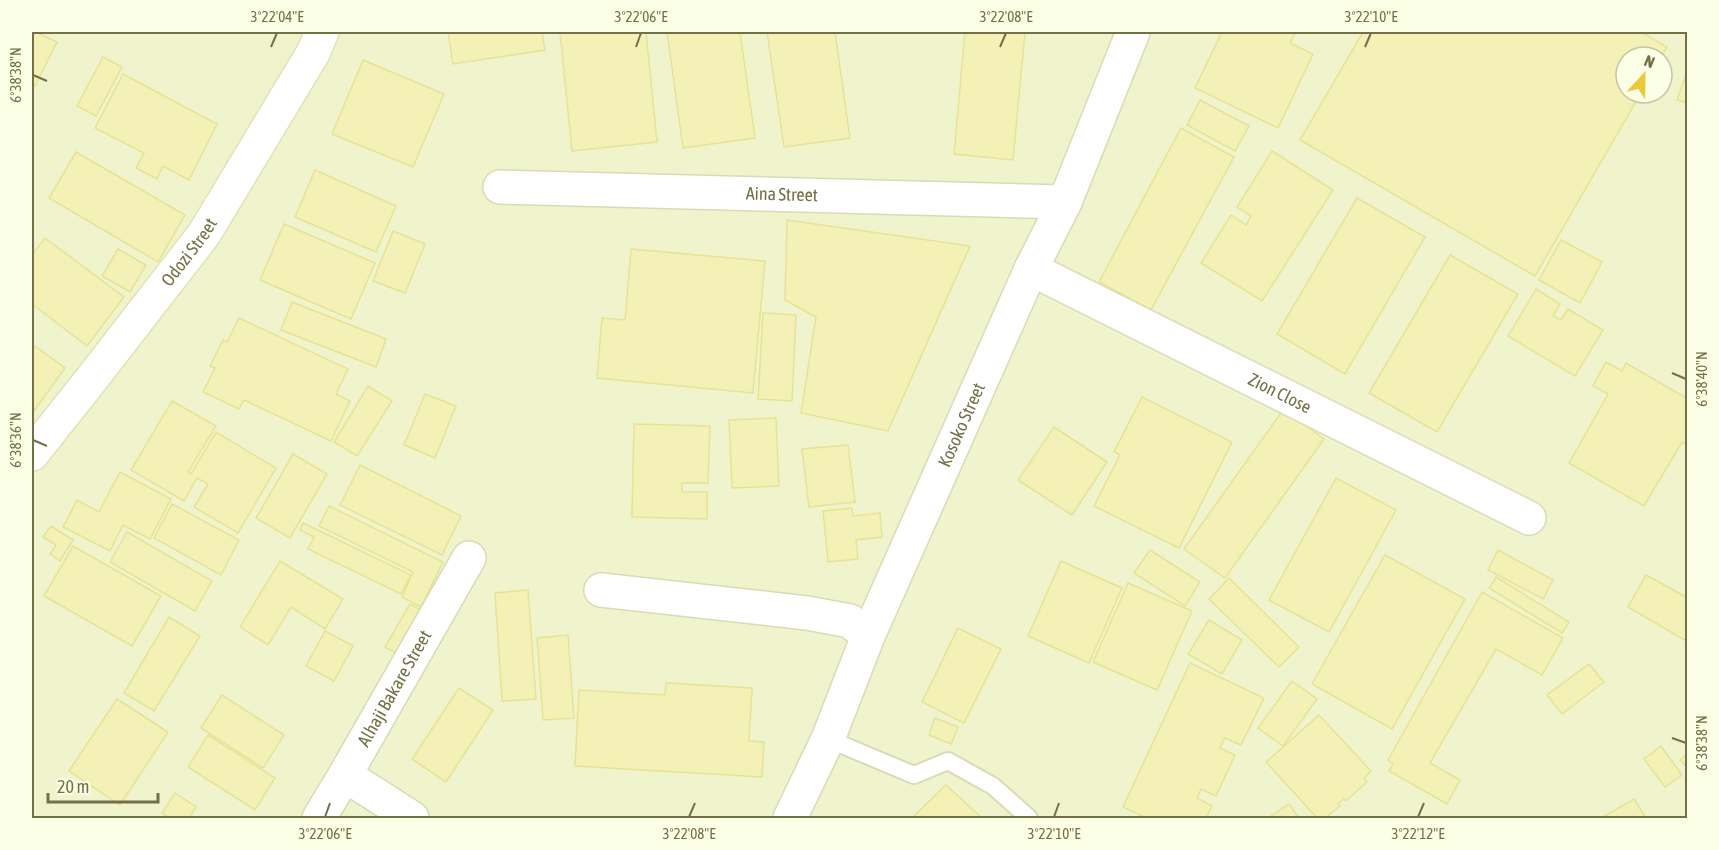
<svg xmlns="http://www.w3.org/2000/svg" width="1719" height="850" viewBox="0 0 1719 850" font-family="'Asap Condensed',sans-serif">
<rect width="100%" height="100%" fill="#f7fdde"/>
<path fill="#eff4cc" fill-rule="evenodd" d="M32,32H1687V818H32ZM1626,57H1662V93H1626Z"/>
<g fill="#f3f1b5" stroke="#e6e395" stroke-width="1.5">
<path d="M32,32H36L57,42L35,86L32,84Z"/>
<path d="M448,32H542L545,50L453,64Z"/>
<path d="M560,32H646L657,142L572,151Z"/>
<path d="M667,32H740L755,138L683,148Z"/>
<path d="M767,32H835L850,138L784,147Z"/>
<path d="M965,32H1025L1013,160L954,154Z"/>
<path d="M1222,32H1296L1290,43L1313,54L1278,128L1195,88Z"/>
<path d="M1363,32H1641L1667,47L1661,57H1626V93H1641L1535,276L1300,140Z"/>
<path d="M103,57L122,67L96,116L77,106Z"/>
<path d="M363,60L444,94L413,167L332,134Z"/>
<path d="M1688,69V103L1677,100Z"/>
<path d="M123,74L217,124L189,180L163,166L157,179L136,168L144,153L95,128Z"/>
<path d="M1200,100L1249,126L1235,151L1187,125Z"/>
<path d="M1181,128L1234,157L1151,310L1099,282Z"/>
<path d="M1272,151L1333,190L1262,301L1201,263L1231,215L1246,225L1251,216L1237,207Z"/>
<path d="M76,152L185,215L158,262L49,198Z"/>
<path d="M315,170L396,206L376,252L295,217Z"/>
<path d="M1357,198L1425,237L1345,374L1277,334Z"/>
<path d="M787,220L970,246L888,431L801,413L816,317L785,300Z"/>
<path d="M284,224L375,263L351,319L260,280Z"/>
<path d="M393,231L425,244L405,293L373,281Z"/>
<path d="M45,238L124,297L87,346L32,304V255Z"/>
<path d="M1561,240L1602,262L1580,303L1539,280Z"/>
<path d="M118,249L146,265L130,292L102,276Z"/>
<path d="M631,249L765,261L753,393L597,378L602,318L625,320Z"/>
<path d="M1450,255L1518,294L1437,432L1369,393Z"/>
<path d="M1536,289L1560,304L1553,316L1561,320L1568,309L1603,330L1575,376L1508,336Z"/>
<path d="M292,302L386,339L376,367L281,330Z"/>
<path d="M763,313L796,315L792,401L758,399Z"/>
<path d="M239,318L348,369L336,394L350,401L331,441L244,400L239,409L203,392L215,368L210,366L223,340L227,342Z"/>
<path d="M32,344L65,368L32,414Z"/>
<path d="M1606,362L1622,371L1626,363L1688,399V445L1682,442L1644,506L1569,463L1608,394L1593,386Z"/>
<path d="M368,386L392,401L357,456L334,442Z"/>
<path d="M425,394L456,406L435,458L404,445Z"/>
<path d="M1142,397L1232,442L1179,548L1094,506L1120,455L1114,452Z"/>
<path d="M172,401L216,426L188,472L191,474L216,432L276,468L238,533L194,507L208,484L197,478L184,501L131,470Z"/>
<path d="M1283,410L1324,439L1225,578L1184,549Z"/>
<path d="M776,418L779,486L732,488L729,420Z"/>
<path d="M634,424L710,426L708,483H682V492H707V519L632,517Z"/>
<path d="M1054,427L1107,462L1072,515L1018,480Z"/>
<path d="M848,445L855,502L809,507L802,449Z"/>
<path d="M293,454L327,474L290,538L256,518Z"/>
<path d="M360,465L461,516L442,555L340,505Z"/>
<path d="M120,472L171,499L150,539L123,525L110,551L63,527L77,500L99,512Z"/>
<path d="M1336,478L1396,510L1329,632L1269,600Z"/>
<path d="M172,504L239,540L221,575L154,538Z"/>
<path d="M329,506L443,562L421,607L402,597L413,572L319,526Z"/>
<path d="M852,508L853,516L880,513L882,537L856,540L858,559L828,562L823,511Z"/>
<path d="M303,523L411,575L401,594L308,549L314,537L300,530Z"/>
<path d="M51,526L73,540L60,561L50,554L56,545L43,537Z"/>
<path d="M127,532L212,581L195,611L110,562Z"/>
<path d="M73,546L161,596L132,646L44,596Z"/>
<path d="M1150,550L1200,582L1185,606L1134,573Z"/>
<path d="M1498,550L1553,580L1543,599L1488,570Z"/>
<path d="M1385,555L1465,599L1392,729L1312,684Z"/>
<path d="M280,561L343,599L325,629L291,607L268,645L240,627Z"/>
<path d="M1061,561L1122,588L1089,663L1028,636Z"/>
<path d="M1646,575L1688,598V642L1628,607Z"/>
<path d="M1496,577L1569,622L1562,633L1489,588Z"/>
<path d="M1229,578L1299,647L1279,667L1209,599Z"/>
<path d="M1128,583L1192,611L1157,690L1093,662Z"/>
<path d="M528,590L536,699L502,701L495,593Z"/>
<path d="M1482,592L1563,638L1542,675L1496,649L1430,763L1460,780L1447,804L1389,771L1393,764L1388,760Z"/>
<path d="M410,604L430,615L405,658L385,647Z"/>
<path d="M169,617L200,636L154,711L124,693Z"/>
<path d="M1209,620L1242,640L1222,674L1188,654Z"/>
<path d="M958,628L1001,649L964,723L922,702Z"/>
<path d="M325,631L353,646L334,681L306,666Z"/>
<path d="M568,635L574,718L543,720L537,638Z"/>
<path d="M1190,663L1264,698L1241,745L1225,738L1220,748L1235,755L1216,796L1201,789L1197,798L1212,806L1206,818H1147L1123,807Z"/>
<path d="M1589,664L1604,682L1562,714L1547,695Z"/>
<path d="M1292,681L1317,699L1283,746L1258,728Z"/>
<path d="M666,683L752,688L749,741L764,742L762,777L575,766L579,690L665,695Z"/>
<path d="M459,688L493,710L446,782L412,759Z"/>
<path d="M222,695L284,735L263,768L201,728Z"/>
<path d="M117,699L168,732L120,805L69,771Z"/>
<path d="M1319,715L1371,771L1364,778L1367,782L1346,801L1344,799L1338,804L1340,806L1325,818H1317L1266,762Z"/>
<path d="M935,718L958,727L951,744L929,735Z"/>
<path d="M208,735L275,778L255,810L188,767Z"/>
<path d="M1661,746L1682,775L1665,787L1644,759Z"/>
<path d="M1688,753V768L1680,760Z"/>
<path d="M946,785L982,818H912Z"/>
<path d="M175,793L196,807L189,818H170L162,813Z"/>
<path d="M1634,799L1646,818H1601Z"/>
<path d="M1289,804L1299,818H1268Z"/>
</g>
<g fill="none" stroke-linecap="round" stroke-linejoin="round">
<defs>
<path id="service" d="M828,739L914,775L948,761L993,786L1029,818"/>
<g id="minor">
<path id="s1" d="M500,187L1065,202"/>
<path id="s2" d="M1031,269L1529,518"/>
<path d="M601,590L807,613L850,621L868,636"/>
<path d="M345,775L412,818"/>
<path id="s3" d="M319,818L345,775L469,558"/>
</g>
<g id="tertiary">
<path id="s4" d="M790,818L828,739L868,636L1031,269L1065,202L1133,32"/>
</g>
<g id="secondary">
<path id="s5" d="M32,454L90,381L204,234L313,53L322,32"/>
</g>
</defs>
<use href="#service" stroke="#d9dbb5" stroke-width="20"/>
<use href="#minor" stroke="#d9dbb5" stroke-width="36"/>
<use href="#tertiary" stroke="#d9dbb5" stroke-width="36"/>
<use href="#secondary" stroke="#e1e3b5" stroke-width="36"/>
<use href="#service" stroke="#fff" stroke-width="16"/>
<use href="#minor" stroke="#fff" stroke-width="33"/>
<use href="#tertiary" stroke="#fff" stroke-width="33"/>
<use href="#secondary" stroke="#fff" stroke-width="33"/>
</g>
<path fill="none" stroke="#737046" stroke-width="2" d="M271,47L277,33M636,47L641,33M1000,47L1006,33M1365,47L1371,33M33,75L47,81M1672,373L1686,379M33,440L47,446M1672,738L1686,743M325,817L330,803M689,817L695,803M1054,817L1059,803M1418,817L1424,803"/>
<g text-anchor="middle" stroke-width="6" stroke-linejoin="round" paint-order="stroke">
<g font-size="18" fill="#737046" stroke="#faffe5">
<text dy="6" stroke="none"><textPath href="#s1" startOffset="282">Aina Street</textPath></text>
<text dy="6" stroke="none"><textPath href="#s5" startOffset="256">Odozi Street</textPath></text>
<text dy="6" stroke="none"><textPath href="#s2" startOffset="278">Zion Close</textPath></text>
<text dy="6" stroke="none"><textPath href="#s4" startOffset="429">Kosoko Street</textPath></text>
<text dy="6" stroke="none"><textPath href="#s3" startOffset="150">Alhaji Bakare Street</textPath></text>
</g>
</g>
<rect width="1719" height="850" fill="none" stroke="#faffe5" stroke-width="66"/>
<g transform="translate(1644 75) rotate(22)"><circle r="28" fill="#faffe5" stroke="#c4c6a5" stroke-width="1.5"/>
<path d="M0-4.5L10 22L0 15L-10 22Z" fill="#ebc93f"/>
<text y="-9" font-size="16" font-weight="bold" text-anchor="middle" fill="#737046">N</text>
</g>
<path d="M48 793v9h110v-9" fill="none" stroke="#737046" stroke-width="3"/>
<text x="57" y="793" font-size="18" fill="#737046" stroke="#faffe5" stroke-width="4.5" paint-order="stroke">20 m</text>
<rect x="33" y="33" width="1653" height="784" fill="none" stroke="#737046" stroke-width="2"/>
<g font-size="15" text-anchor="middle" fill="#737046">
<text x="277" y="22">3°22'04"E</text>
<text x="641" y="22">3°22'06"E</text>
<text x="1006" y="22">3°22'08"E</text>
<text x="1371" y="22">3°22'10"E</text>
<text transform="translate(16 75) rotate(-90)" y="5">6°38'38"N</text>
<text transform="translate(1702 379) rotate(-90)" y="5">6°38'40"N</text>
<text transform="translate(16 440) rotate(-90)" y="5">6°38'36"N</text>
<text transform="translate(1702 743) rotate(-90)" y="5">6°38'38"N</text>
<text x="325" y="839">3°22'06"E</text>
<text x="689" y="839">3°22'08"E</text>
<text x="1054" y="839">3°22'10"E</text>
<text x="1418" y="839">3°22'12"E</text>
</g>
</svg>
